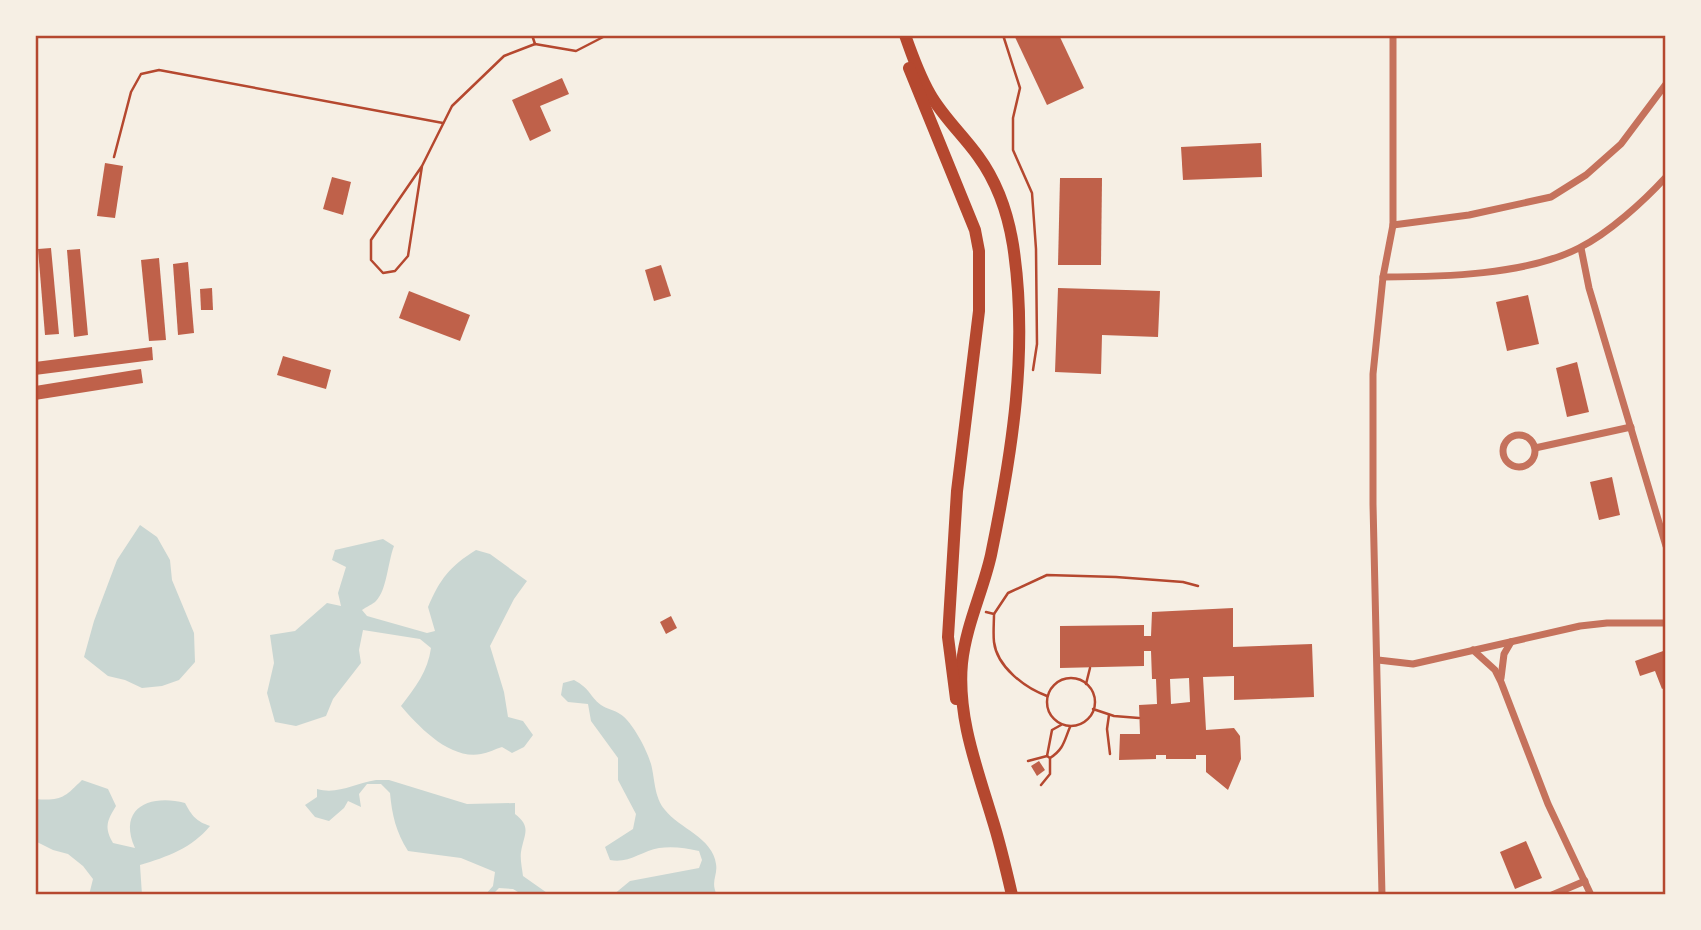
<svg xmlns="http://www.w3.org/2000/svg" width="1701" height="930" viewBox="0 0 1701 930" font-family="Overpass,sans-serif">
<rect width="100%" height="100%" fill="#f6efe4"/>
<g fill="#c9d6d2">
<path d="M140,525L157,537L170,560L172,580L194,633L195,662L179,680L162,686L142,688L125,680L108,676L84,657L94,621L117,560Z"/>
<path d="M383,539L394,546C388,561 387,590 376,601C373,604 366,607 362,610L367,616L427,633L435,631L428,607C440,579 450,566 476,550L490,554L527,581L514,599L490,646L504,692L508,717L523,721L533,735L524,747L512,753L502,747C495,749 488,753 481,754C450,760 419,727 401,706C415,688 428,671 431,648L420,639L363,630L359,650L361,663L333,699L326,716L296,726L275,722L267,693L274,663L270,635L295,631L327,603L341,606L338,593L346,567L332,560L335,550Z"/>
<path d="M574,680C591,689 589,696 601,705C606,709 615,710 620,714C632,721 647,750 651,764C655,779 654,797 665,810C679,828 713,838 716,864C718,876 710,881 717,895H613L630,881L699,868L702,860L699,851C685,848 673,846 659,848C642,851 628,864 610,860L605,847L633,829L636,814L618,780V758L591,721L588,704L568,702L561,695L563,683Z"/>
<path d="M82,780L108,789L116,806C107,821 104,827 113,843L135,848C117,807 151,794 185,803C192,816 196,821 210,826C192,848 167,857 140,865L142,895H89L93,879L83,866L68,854L53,850L35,841V799C61,801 64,798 82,780Z"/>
<path d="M376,780H389L467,804L515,803V814C532,827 524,834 521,852C520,859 522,868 523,876L550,895H523L513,889L499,888L492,895H485L493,886L495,872L461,858L408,851C396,832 392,815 390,793L381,784H367L359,794L361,807L348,801L344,808L329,821L315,817L305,805L317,797V789C338,795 355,783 376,780Z"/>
</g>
<g fill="#bf614a" fill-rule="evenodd">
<path d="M1014,35H1059L1084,88L1047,105Z"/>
<path d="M562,78L569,94L540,106L551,131L530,141L512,100Z"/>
<path d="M1261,143L1262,177L1183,180L1181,147Z"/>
<path d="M105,163L123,166L115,218L97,216Z"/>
<path d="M332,177L351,182L343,215L323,209Z"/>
<path d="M1060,178H1102L1101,265H1058Z"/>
<path d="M51,248L59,334L45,335L38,249Z"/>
<path d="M80,249L88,335L74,337L67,250Z"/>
<path d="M159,258L166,340L149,341L141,260Z"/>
<path d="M188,262L194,333L178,335L173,264Z"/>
<path d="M661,265L671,296L654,301L645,270Z"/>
<path d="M212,288L213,310H201L200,289Z"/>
<path d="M1058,288L1160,291L1158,337L1102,335L1101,374L1055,372Z"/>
<path d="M409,291L470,315L460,341L399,318Z"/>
<path d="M1528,295L1539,344L1507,351L1496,302Z"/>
<path d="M152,347L153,360L35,375V362Z"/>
<path d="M283,356L331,370L326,389L277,375Z"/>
<path d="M1577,362L1589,412L1567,417L1556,368Z"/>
<path d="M141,369L143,383L35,400V386Z"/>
<path d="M1612,477L1620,515L1599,520L1590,482Z"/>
<path d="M1233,608V647L1312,644L1314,697L1234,700V676L1203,677L1206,730L1234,728L1240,736L1241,759L1228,790L1206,772V755H1196V759H1166V755H1156V759L1119,760L1120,734H1140L1139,705L1157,704L1156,679H1152L1151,651H1144V666L1060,668V626L1144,625V636H1151L1152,612ZM1189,678L1190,702L1171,704L1170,679Z"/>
<path d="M671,616L677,628L666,634L660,622Z"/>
<path d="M1666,650V687L1662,689L1655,671L1640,676L1635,661Z"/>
<path d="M1039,761L1045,770L1037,776L1031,766Z"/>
<path d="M1526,841L1542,878L1515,889L1500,852Z"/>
</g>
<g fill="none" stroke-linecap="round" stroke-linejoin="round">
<g stroke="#b5482f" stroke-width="2.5">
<path d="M532,35L535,44"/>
<path d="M1003,35L1020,88L1013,118V150L1032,193L1036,249L1037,344L1033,370"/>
<path d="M114,157L131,92L141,74L159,70L443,123"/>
<path d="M422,166L408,256L395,271L383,273L371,260V240L422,166L452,106L504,56L535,44L576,51L607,35"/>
<path d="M986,612L994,614C994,623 993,633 994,642C997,667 1025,688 1047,696"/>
<path d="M994,614L1008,593L1047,575L1116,577L1183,582L1198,586"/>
<circle cx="1071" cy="702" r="24"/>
<path d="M1086,684L1090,668"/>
<path d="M1093,709L1114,716L1139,718"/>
<path d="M1109,715L1107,729L1110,754"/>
<path d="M1047,756L1050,758C1064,749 1064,741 1070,727"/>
<path d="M1028,761L1047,756L1052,730L1061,725"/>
<path d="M1041,785L1050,774V758"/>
</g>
<g stroke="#c5725c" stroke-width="7">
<path d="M1393,225L1469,215L1551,197L1586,175L1621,144L1666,84"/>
<path d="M1581,248L1589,288L1666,546"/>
<path d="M1383,277C1442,277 1526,275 1579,248C1609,233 1644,201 1666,177"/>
<circle cx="1519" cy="451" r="16"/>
<path d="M1535,448L1631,427"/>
<path d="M1473,650L1495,670L1501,682L1548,804L1591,895"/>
<path d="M1378,660L1413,664L1580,626L1607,623H1666"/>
<path d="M1501,678L1504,654L1511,642"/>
<path d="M1382,895L1373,504V374L1383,277L1393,225V35"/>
<path d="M1552,895L1585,881"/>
</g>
<g stroke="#b5482f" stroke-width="12">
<path d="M905,35C912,55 919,75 930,94C943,117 963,135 978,156C997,182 1008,214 1013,245C1029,349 1012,453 991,555C983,591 966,625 962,663C957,716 977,768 992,818C1000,843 1006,869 1012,895"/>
<path d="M909,68L975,230L979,251V311L957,491L948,637L956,699"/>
</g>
</g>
<rect width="1701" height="930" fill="none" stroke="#f6efe4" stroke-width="74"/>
<rect x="37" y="37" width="1627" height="856" fill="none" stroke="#b5482f" stroke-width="2.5"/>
</svg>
